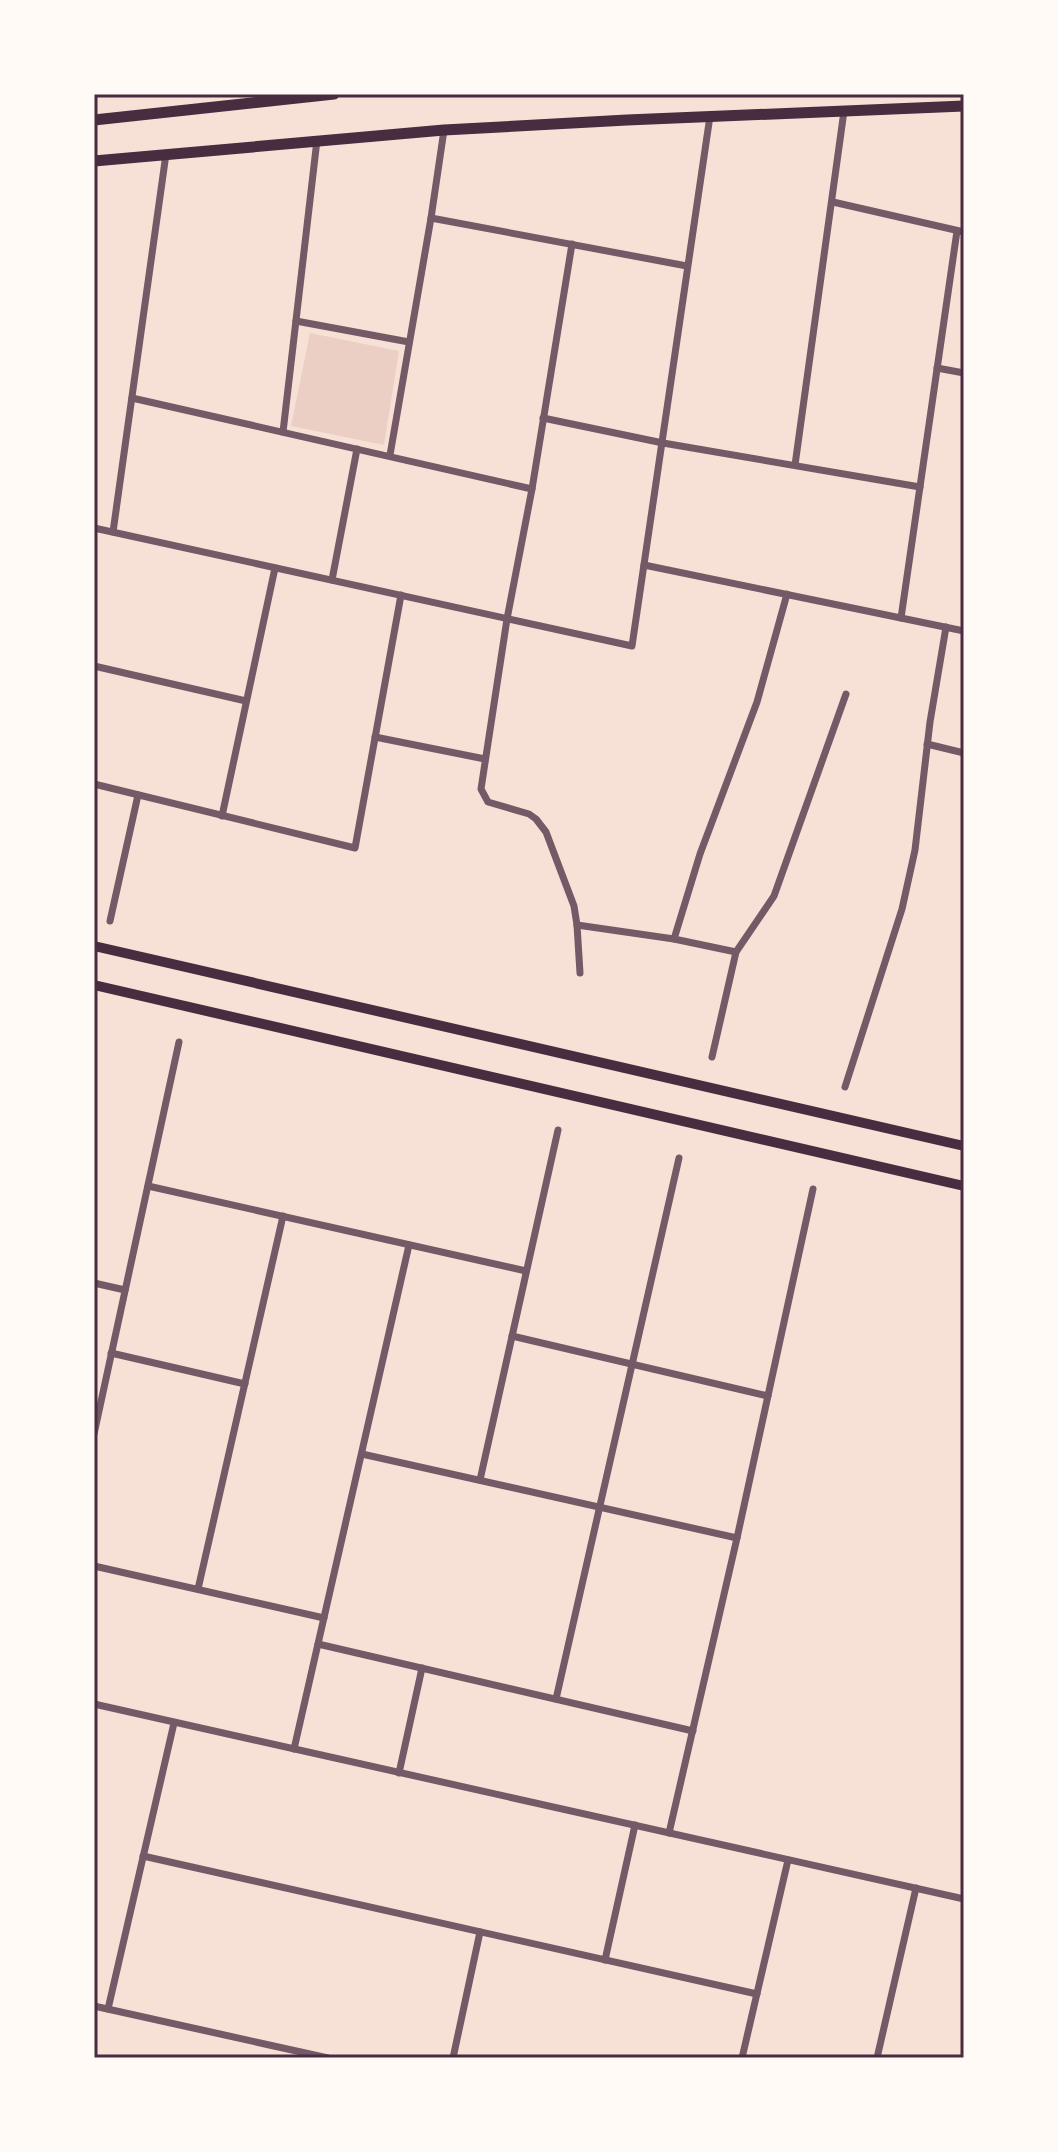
<svg xmlns="http://www.w3.org/2000/svg" width="1058" height="2152" viewBox="0 0 1058 2152" font-family="'Golos Text',sans-serif">
<rect width="100%" height="100%" fill="#f7e1d7"/>
<path fill="#ebcfc5" d="M310,333L399,351L384,445L291,426Z"/>
<g fill="none" stroke-linecap="round" stroke-linejoin="round">
<g stroke="#755966" stroke-width="7">
<path d="M833,202L964,232"/>
<path d="M431,218L687,266"/>
<path d="M572,244L532,489L507,619L481,789L488,802L529,814L536,819L546,832L574,906L577,925L580,973"/>
<path d="M296,321L409,342"/>
<path d="M937,368L964,373"/>
<path d="M132,398L532,489"/>
<path d="M543,418L663,443L920,487"/>
<path d="M283,432L317,140"/>
<path d="M390,455L431,218L444,130"/>
<path d="M795,465L844,111"/>
<path d="M94,528L632,646L710,116"/>
<path d="M113,532L166,154"/>
<path d="M644,565L964,631"/>
<path d="M332,580L357,449"/>
<path d="M901,618L957,231"/>
<path d="M94,666L246,701"/>
<path d="M375,737L485,759"/>
<path d="M927,744L964,753"/>
<path d="M94,784L355,848L401,595"/>
<path d="M222,816L275,568"/>
<path d="M110,921L138,795"/>
<path d="M577,925L674,939L736,952"/>
<path d="M674,939L700,854L757,702L787,594"/>
<path d="M712,1057L736,952L774,896L846,694"/>
<path d="M845,1087L902,909L915,850L930,722L946,627"/>
<path d="M148,1186L526,1271"/>
<path d="M94,1283L125,1290"/>
<path d="M512,1336L768,1396"/>
<path d="M111,1353L245,1384"/>
<path d="M94,1434L179,1042"/>
<path d="M362,1454L737,1538"/>
<path d="M480,1480L558,1130"/>
<path d="M94,1566L324,1618"/>
<path d="M198,1589L283,1216"/>
<path d="M318,1644L693,1731"/>
<path d="M556,1699L679,1158"/>
<path d="M94,1704L964,1899"/>
<path d="M294,1749L409,1245"/>
<path d="M399,1773L422,1668"/>
<path d="M669,1833L737,1538L813,1189"/>
<path d="M143,1856L757,1994"/>
<path d="M605,1960L635,1825"/>
<path d="M94,2006L328,2058"/>
<path d="M108,2009L174,1723"/>
<path d="M453,2058L480,1932"/>
<path d="M742,2058L788,1860"/>
<path d="M877,2058L916,1888"/>
</g>
<g stroke="#4a2c40" stroke-width="10">
<path d="M94,946L964,1146"/>
<path d="M94,985L964,1186"/>
</g>
<g stroke="#4a2c40" stroke-width="11">
<path d="M94,120L334,94"/>
<path d="M94,161L444,130L627,120L964,106"/>
</g>
</g>
<rect width="1058" height="2152" fill="none" stroke="#fffaf5" stroke-width="192"/>
<rect x="96" y="96" width="866" height="1960" fill="none" stroke="#4a2c40" stroke-width="3"/>
</svg>
